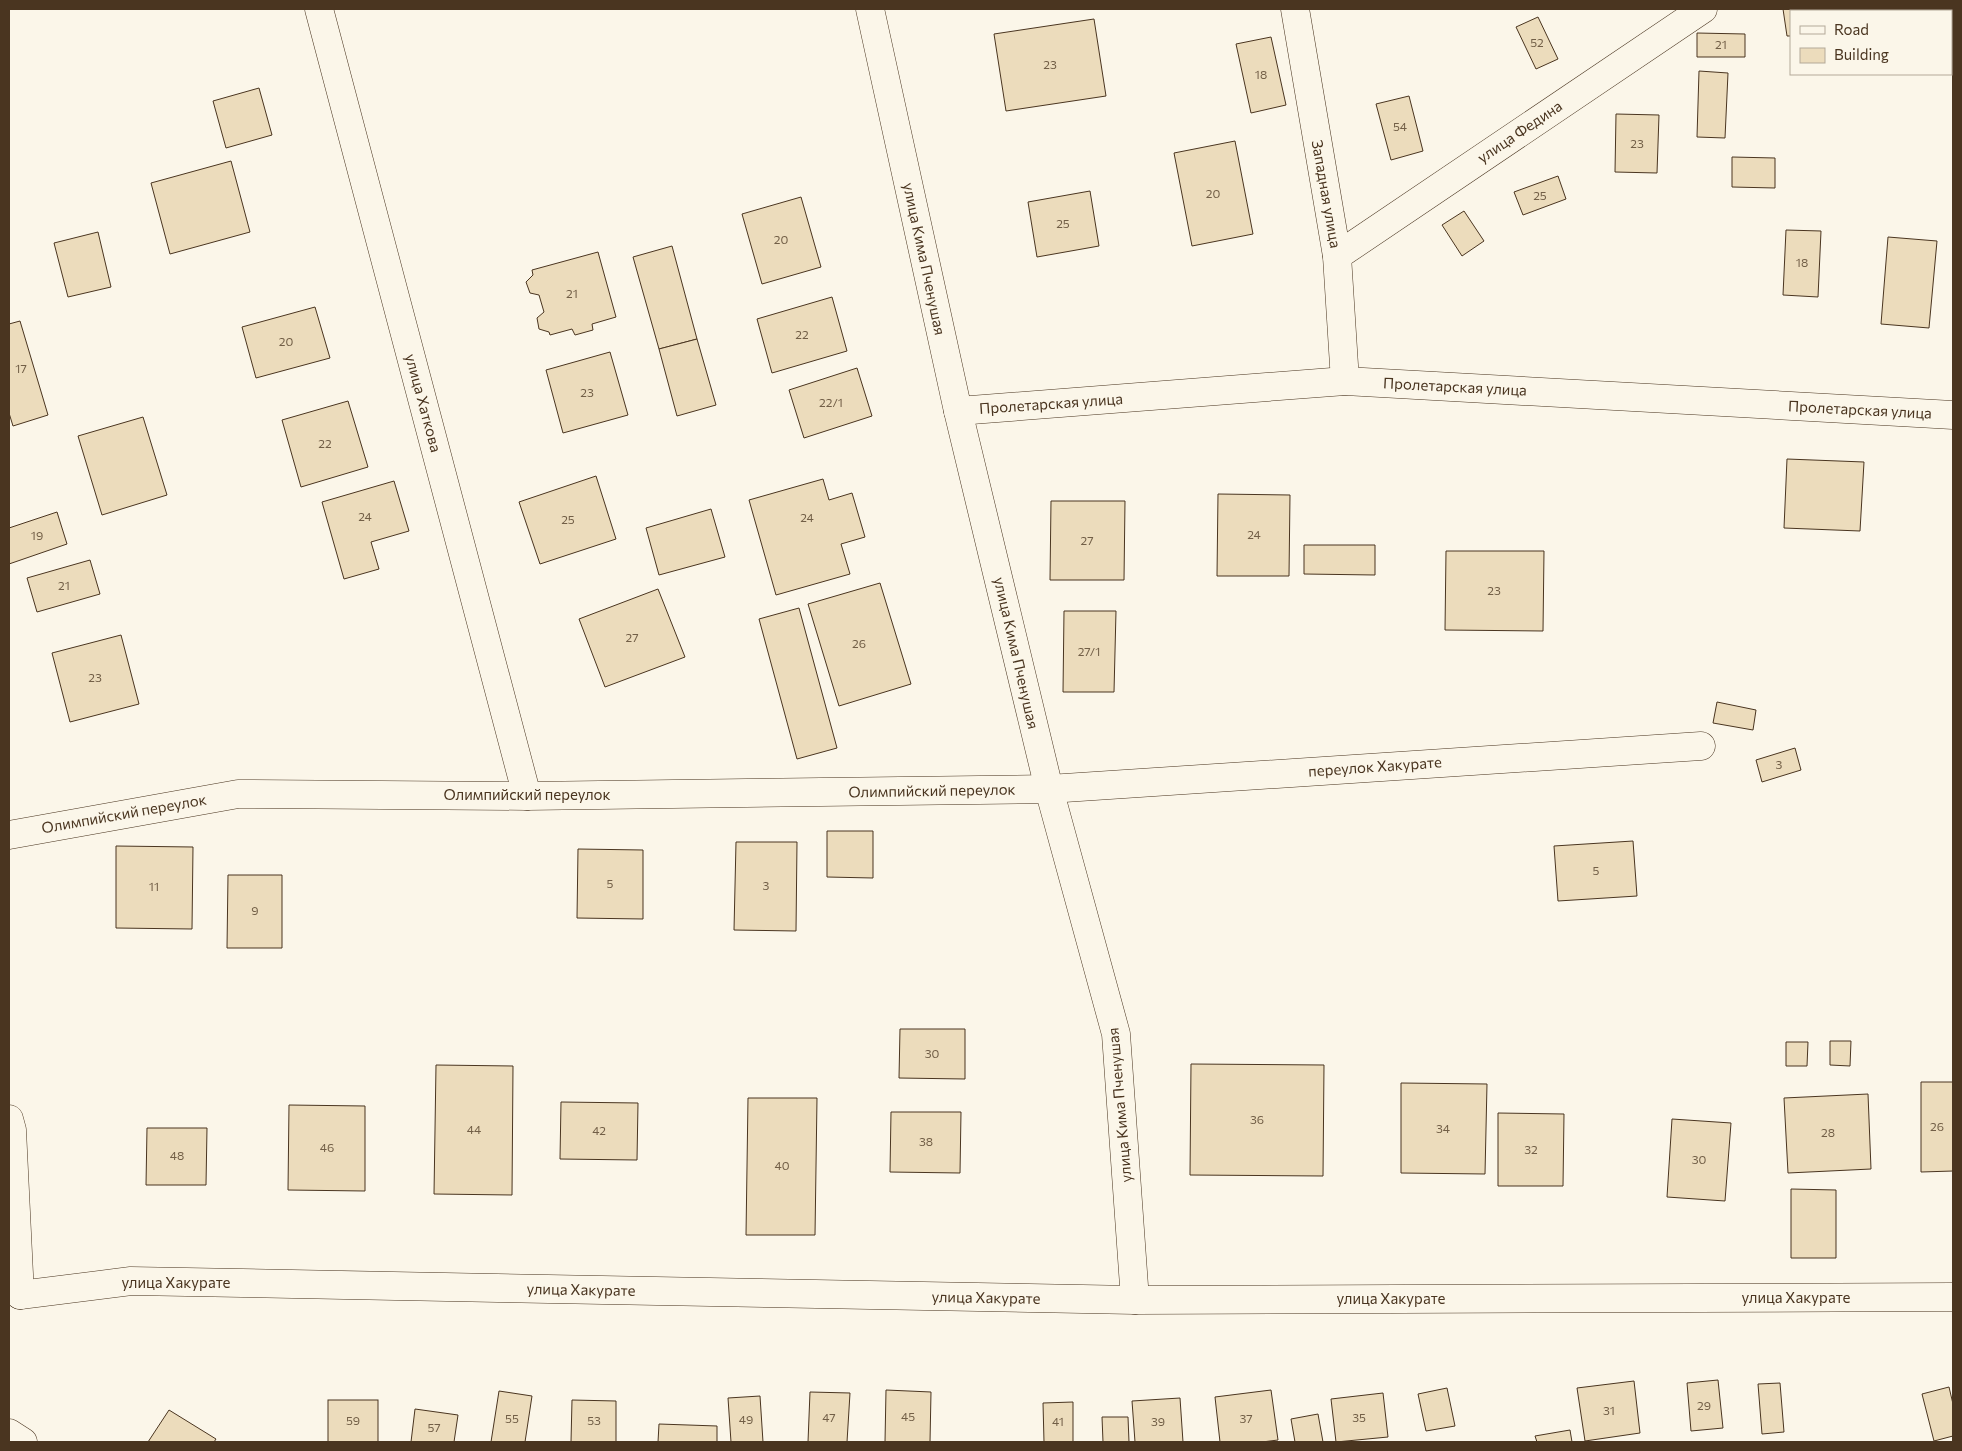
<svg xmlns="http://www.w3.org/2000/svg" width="1962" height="1451" viewBox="0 0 1962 1451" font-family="Commissioner,sans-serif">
<rect width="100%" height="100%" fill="#fbf6e9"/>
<g fill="#ecdcbc" stroke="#4a3520">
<path d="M1783,9H1813L1814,11H1791V36H1787Z"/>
<path d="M1538,17L1558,59L1536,69L1516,27Z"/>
<path d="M1094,19L1106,96L1006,111L994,34Z"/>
<path d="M1697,33L1745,34V57H1697Z"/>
<path d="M1271,37L1286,105L1251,113L1236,44Z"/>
<path d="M1699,71L1728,73L1725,138L1697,137Z"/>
<path d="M259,88L272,135L226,148L213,101Z"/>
<path d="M1409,96L1423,151L1391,160L1376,104Z"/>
<path d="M1616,114L1659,115L1657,173L1615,172Z"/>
<path d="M1235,141L1253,234L1192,246L1174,153Z"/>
<path d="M1732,157L1775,158V188L1732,187Z"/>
<path d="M231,161L250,232L170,254L151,183Z"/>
<path d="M1558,176L1566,199L1523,215L1514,192Z"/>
<path d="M1090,191L1099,246L1037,257L1028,202Z"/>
<path d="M801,197L821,267L762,284L742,214Z"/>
<path d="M1464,211L1484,241L1462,256L1442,225Z"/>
<path d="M1786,230L1821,231L1818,297L1783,295Z"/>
<path d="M98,232L111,287L68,297L54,243Z"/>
<path d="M1888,237L1937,241L1929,328L1881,324Z"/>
<path d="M672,246L697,339L659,349L633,257Z"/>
<path d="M598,252L616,317L592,324L593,330L575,335L572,329L550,335L549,332L539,329L537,318L544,312L539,295L530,293L526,282L533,275L532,270Z"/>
<path d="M832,297L847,351L772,373L757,319Z"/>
<path d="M315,307L330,358L256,378L242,327Z"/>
<path d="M20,321L48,415L13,426L9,413V324Z"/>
<path d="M697,339L716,405L677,416L659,349Z"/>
<path d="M610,352L628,415L563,433L546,370Z"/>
<path d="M857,368L872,416L804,438L789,390Z"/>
<path d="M348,401L368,467L301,487L282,420Z"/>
<path d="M143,417L167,495L102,515L78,436Z"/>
<path d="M1787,459L1864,462L1860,531L1784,528Z"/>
<path d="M596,476L616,539L540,564L519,502Z"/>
<path d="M823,479L829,500L852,493L865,537L841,544L850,574L776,595L749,500Z"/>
<path d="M394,481L409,531L371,542L379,569L344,579L322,502Z"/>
<path d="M1218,494L1290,495L1289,576H1217Z"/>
<path d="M1051,501H1125L1124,580H1050Z"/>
<path d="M711,509L725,557L659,575L646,528Z"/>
<path d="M57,512L67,544L9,564V528Z"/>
<path d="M1304,545H1375V575L1304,574Z"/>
<path d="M1446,551H1544L1543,631L1445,630Z"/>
<path d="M90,560L100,594L37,612L27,578Z"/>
<path d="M880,583L911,684L839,706L808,604Z"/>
<path d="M658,589L685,657L605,687L579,619Z"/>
<path d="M799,608L837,748L797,759L759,619Z"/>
<path d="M1064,611H1116L1114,692H1063Z"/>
<path d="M121,635L139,704L70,722L52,653Z"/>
<path d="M1717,702L1756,710L1753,730L1713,723Z"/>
<path d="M1795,748L1801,770L1762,782L1756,760Z"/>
<path d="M827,831H873V878L827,877Z"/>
<path d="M1633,841L1637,896L1558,901L1554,846Z"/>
<path d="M736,842H797L796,931L734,930Z"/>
<path d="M116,846L193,847L192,929L116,928Z"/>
<path d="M578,849L643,850V919L577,918Z"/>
<path d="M228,875H282V948H227Z"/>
<path d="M900,1029H965V1079L899,1078Z"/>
<path d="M1830,1041H1851L1850,1066L1830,1065Z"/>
<path d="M1786,1042H1808L1807,1066H1786Z"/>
<path d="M1191,1064L1324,1065L1323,1176L1190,1175Z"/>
<path d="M436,1065L513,1066L512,1195L434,1194Z"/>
<path d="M1921,1082H1953V1171L1921,1172Z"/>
<path d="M1401,1083L1487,1084L1485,1174L1401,1173Z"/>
<path d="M1868,1094L1871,1169L1788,1173L1784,1098Z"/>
<path d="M748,1098H817L815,1235H746Z"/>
<path d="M561,1102L638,1103L637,1160L560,1159Z"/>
<path d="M289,1105L365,1106V1191L288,1190Z"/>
<path d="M891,1112H961L960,1173L890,1172Z"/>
<path d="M1498,1113L1564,1114L1563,1186H1498Z"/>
<path d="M1672,1119L1731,1123L1725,1201L1667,1197Z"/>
<path d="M147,1128H207L206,1185H146Z"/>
<path d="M1791,1189L1836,1190V1258H1791Z"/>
<path d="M1718,1380L1723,1428L1691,1431L1687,1383Z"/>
<path d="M1634,1381L1640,1433L1585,1441L1577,1388Z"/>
<path d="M1780,1383L1784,1432L1762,1434L1758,1384Z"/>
<path d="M1949,1387L1953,1404V1436L1934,1441L1922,1394Z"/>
<path d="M1447,1388L1455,1426L1426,1431L1418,1394Z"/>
<path d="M886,1390L931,1392L930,1442H885Z"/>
<path d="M1271,1390L1278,1440L1262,1442H1220L1215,1397Z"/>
<path d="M499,1391L532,1396L525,1442H491Z"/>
<path d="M810,1392L850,1393L847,1442H808Z"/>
<path d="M1383,1393L1388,1437L1336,1442L1331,1399Z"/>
<path d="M760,1396L763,1442H731L728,1398Z"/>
<path d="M1180,1398L1183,1442H1135L1132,1401Z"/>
<rect x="328" y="1400" width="50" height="42"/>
<path d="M572,1400L616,1401V1442H571Z"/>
<path d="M1073,1402V1442H1044L1043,1403Z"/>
<path d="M415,1409L458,1415L454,1442H411Z"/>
<path d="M169,1410L216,1439L214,1442H148Z"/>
<path d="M1318,1414L1323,1442H1295L1291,1419Z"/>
<path d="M1102,1417H1128L1129,1442H1103Z"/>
<path d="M659,1424L717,1426V1442H658Z"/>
<path d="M1570,1430L1572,1442H1537L1535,1436Z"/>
</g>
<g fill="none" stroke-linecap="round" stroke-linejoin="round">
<defs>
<g id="minor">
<path d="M319,9L527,796"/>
<path d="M870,9L958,411L1049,789L1116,1034L1135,1300"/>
<path d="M1295,9L1337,256L1345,381"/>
<path d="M1337,256L1703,9"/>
<path d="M958,411L1345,381L1953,415"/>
<path d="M9,835L238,794L527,796L1049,789L1701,746"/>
<path d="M9,1119L12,1130L20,1295"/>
<path d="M20,1295L131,1281L1135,1300L1953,1297"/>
<path d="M9,1433L23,1442"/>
</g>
</defs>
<use href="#minor" stroke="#4a3520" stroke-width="29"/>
<use href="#minor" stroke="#fbf6e9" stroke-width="28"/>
</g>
<g text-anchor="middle" stroke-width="4" stroke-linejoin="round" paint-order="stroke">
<g font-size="12" fill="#725f47">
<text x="1537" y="47">52</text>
<text x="1721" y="49">21</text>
<text x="1050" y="69">23</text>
<text x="1261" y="79">18</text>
<text x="1400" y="131">54</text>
<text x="1637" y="148">23</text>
<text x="1213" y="198">20</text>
<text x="1540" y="200">25</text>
<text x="1063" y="228">25</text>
<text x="781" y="244">20</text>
<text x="1802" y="267">18</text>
<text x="572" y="298">21</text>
<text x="802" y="339">22</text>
<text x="286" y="346">20</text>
<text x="21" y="373">17</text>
<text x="587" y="397">23</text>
<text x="831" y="407">22/1</text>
<text x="325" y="448">22</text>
<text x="365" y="521">24</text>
<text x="807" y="522">24</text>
<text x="568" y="524">25</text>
<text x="1254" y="539">24</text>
<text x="37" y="540">19</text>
<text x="1087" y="545">27</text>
<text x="64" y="590">21</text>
<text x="1494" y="595">23</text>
<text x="632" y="642">27</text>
<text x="859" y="648">26</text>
<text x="1089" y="656">27/1</text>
<text x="95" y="682">23</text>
<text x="1779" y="769">3</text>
<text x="1596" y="875">5</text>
<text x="610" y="888">5</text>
<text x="766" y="890">3</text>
<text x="154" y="891">11</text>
<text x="255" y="915">9</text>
<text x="932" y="1058">30</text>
<text x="1257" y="1124">36</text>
<text x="1937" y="1131">26</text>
<text x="1443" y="1133">34</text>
<text x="474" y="1134">44</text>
<text x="599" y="1135">42</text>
<text x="1828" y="1137">28</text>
<text x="926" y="1146">38</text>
<text x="327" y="1152">46</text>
<text x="1531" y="1154">32</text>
<text x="177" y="1160">48</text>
<text x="1699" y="1164">30</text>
<text x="782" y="1170">40</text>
<text x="1704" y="1410">29</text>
<text x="1609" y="1415">31</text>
<text x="908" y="1421">45</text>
<text x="829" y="1422">47</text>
<text x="1359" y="1422">35</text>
<text x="512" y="1423">55</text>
<text x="1246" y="1423">37</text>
<text x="746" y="1424">49</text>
<text x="353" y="1425">59</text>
<text x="594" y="1425">53</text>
<text x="1058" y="1426">41</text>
<text x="1158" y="1426">39</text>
<text x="434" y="1432">57</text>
</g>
<g font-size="15" fill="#4a3520" stroke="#fbf6e9">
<text transform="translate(1520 132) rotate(-34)" y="5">улица Федина</text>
<text transform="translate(1326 194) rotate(80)" y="5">Западная улица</text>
<text transform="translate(924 259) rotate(78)" y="5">улица Кима Пченушая</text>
<text transform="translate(1455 387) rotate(3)" y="5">Пролетарская улица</text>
<text transform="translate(423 403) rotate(75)" y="5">улица Хаткова</text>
<text transform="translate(1051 404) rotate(-4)" y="5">Пролетарская улица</text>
<text transform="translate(1860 410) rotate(3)" y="5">Пролетарская улица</text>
<text transform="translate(1016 653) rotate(77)" y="5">улица Кима Пченушая</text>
<text transform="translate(1375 767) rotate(-4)" y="5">переулок Хакурате</text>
<text transform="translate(932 791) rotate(-1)" y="5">Олимпийский переулок</text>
<text x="527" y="800">Олимпийский переулок</text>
<text transform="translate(124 814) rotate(-10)" y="5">Олимпийский переулок</text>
<text transform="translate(1120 1105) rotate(-95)" y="5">улица Кима Пченушая</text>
<text x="176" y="1288">улица Хакурате</text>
<text transform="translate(581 1290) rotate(1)" y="5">улица Хакурате</text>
<text transform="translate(986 1298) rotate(1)" y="5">улица Хакурате</text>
<text x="1796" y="1303">улица Хакурате</text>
<text x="1391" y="1304">улица Хакурате</text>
</g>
</g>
<rect width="1962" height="1451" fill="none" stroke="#4a3520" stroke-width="20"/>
<rect x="1790" y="10" width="162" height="65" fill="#fbf6e9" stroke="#b4a999"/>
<rect x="1800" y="26" width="25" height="8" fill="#fbf6e9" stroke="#b4a999"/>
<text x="1834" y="35" font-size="15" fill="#4a3520">Road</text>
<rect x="1800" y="48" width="25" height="15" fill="#ecdcbc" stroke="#b4a999"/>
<text x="1834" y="60" font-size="15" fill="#4a3520">Building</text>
</svg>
